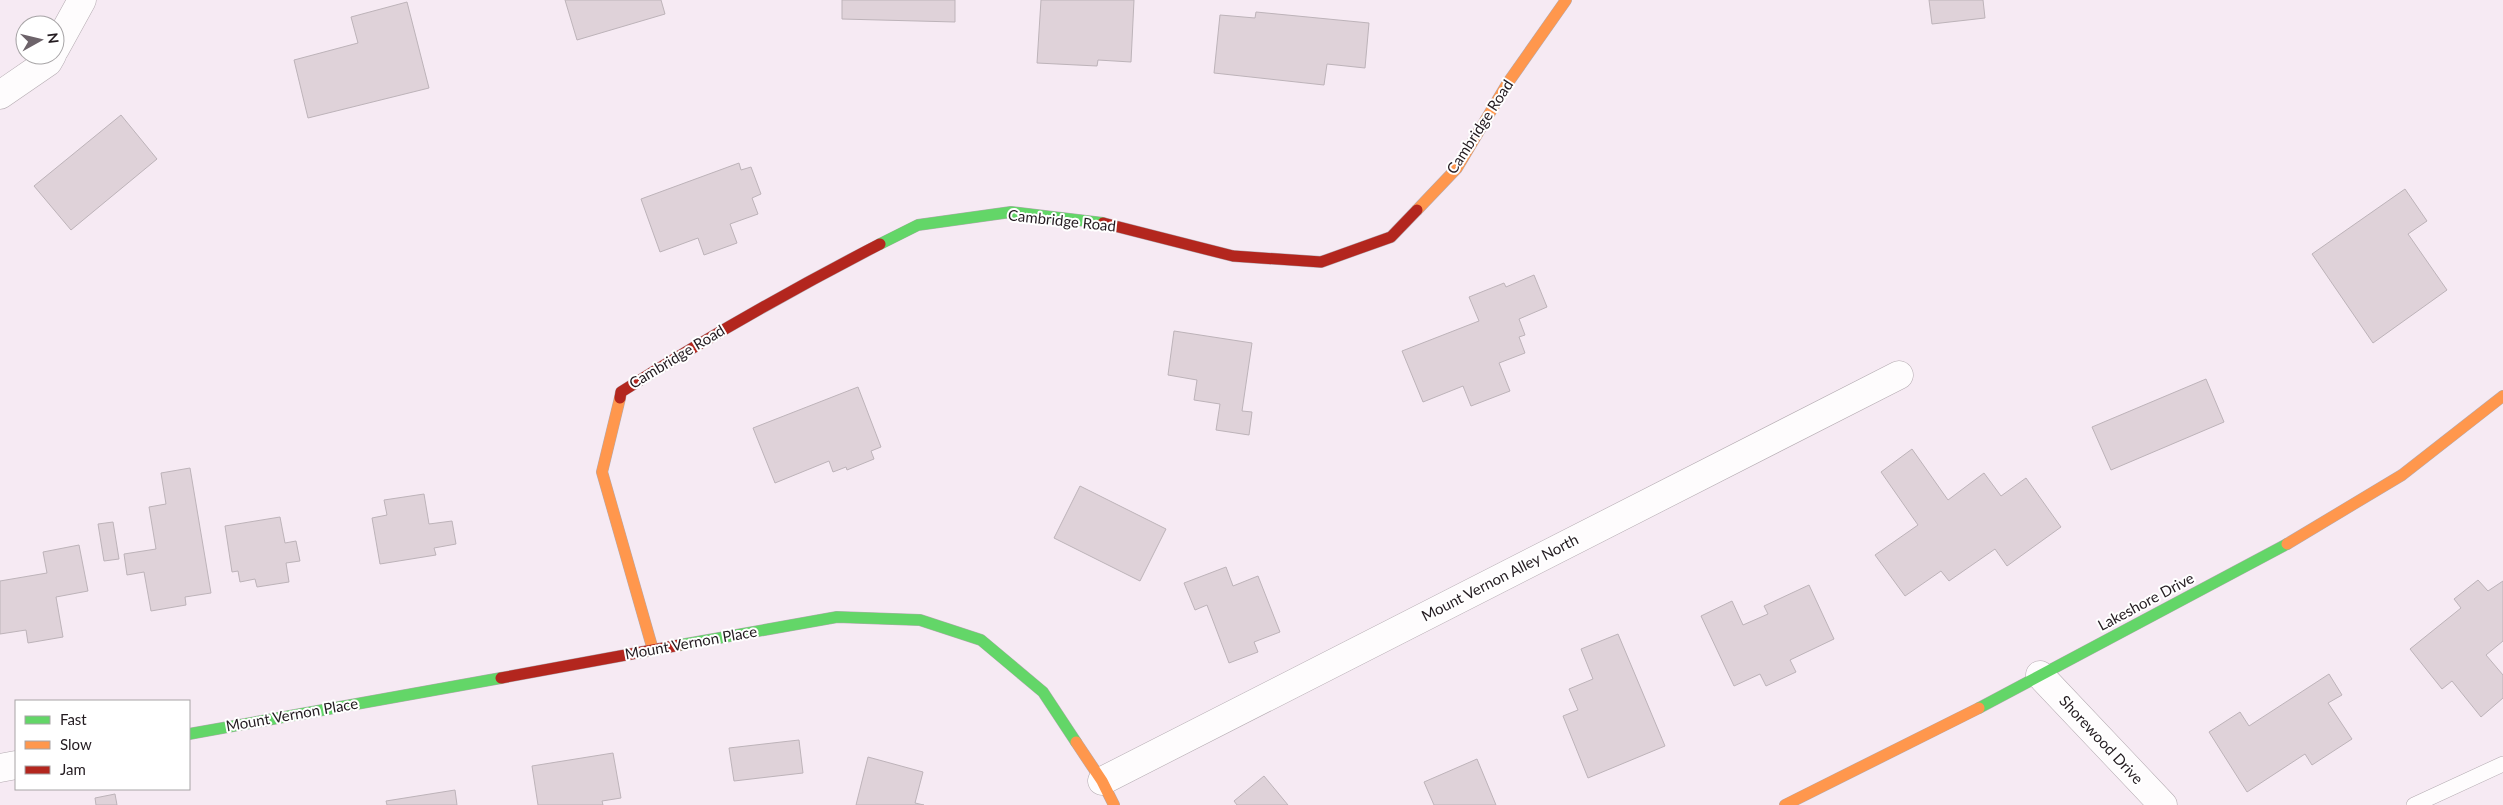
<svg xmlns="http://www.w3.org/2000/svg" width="2503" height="805" viewBox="0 0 2503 805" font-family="Lato,sans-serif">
<rect width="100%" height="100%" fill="#f6eaf3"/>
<g fill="#dfd2d9" stroke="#bdb3b9">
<path d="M565,0H661L665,14L577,40Z"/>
<path d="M842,0H955V22L842,19Z"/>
<path d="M1041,0H1134L1131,62L1098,60L1097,66L1037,63Z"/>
<path d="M1929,0H1983L1985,18L1932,24Z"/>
<path d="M407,2L429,88L308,118L294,60L358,43L351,17Z"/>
<path d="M1256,12L1369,23L1365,68L1327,64L1324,85L1214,73L1220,15L1255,18Z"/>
<path d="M121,115L157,159L71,230L34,186Z"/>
<path d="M739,163L741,170L751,167L761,194L752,198L758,214L730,224L737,243L704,255L698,238L660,252L641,199Z"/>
<path d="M2405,189L2427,221L2408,234L2447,290L2373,343L2312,254Z"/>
<path d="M1534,275L1547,307L1519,319L1525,335L1519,337L1525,353L1499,363L1510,391L1471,406L1463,386L1423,402L1402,351L1479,321L1469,297L1504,283L1506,287Z"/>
<path d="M1174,331L1252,343L1242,411L1252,412L1249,435L1216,430L1220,404L1194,400L1197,380L1168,375Z"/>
<path d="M2206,379L2224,422L2111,470L2092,427Z"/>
<path d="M858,387L881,447L871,451L874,459L847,470L846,467L833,472L829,461L775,483L753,428Z"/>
<path d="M1912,449L1948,500L1984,473L2001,496L2026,478L2061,527L2007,566L1995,549L1949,581L1941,571L1905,596L1875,555L1918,525L1881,472Z"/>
<path d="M190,468L211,593L185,597L186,605L151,611L144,572L127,575L124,554L156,549L149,507L166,504L161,473Z"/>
<path d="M1080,486L1166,529L1140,581L1054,538Z"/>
<path d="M424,494L429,524L452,521L456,544L434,548L436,555L380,564L372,518L387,515L384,500Z"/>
<path d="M280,517L285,543L296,541L300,561L286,563L289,582L257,587L255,579L240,582L238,571L232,572L225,526Z"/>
<path d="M113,522L119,559L104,561L98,524Z"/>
<path d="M79,545L88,591L56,597L63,637L28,643L26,630L0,634V581L47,573L43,552Z"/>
<path d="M1226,567L1233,586L1258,576L1280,632L1254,642L1258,652L1229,663L1207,605L1195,610L1184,583Z"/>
<path d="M2478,580L2488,591L2503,581V641L2486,655L2503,675V698L2481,717L2452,681L2442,689L2410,649L2461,608L2454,599Z"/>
<path d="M1809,585L1834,639L1790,660L1796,672L1766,686L1760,674L1734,686L1701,616L1732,601L1743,625L1768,614L1764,606Z"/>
<path d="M1618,634L1665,746L1588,778L1563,716L1578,710L1569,689L1593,679L1581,649Z"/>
<path d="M2329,674L2342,695L2328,703L2352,739L2312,765L2305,754L2247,792L2209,732L2240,712L2249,726Z"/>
<path d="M799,740L803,773L734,781L729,748Z"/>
<path d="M613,753L621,798L602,801L603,805H538L532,766Z"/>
<path d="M868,757L923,772L915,803L924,805H856Z"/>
<path d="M1477,759L1496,805H1434L1424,782Z"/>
<path d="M1264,776L1288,805H1237L1234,801Z"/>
<path d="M455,790L457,805H387L386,801Z"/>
<path d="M115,794L117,805H96L95,798Z"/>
</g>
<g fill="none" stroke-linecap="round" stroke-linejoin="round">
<defs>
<path id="lane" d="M2414,805L2503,764"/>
<g id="street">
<path d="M55,49L82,0"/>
<path d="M0,95L48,62L52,55"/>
<path d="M2040,675L2163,805"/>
<path d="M0,768L16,765"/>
<path d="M1102,781L1899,375"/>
</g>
<g id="fast">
<path d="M880,244L918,225L1011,212L1103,223"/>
<path d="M680,645L837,617L920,620L981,640L1043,692L1076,742"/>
<path d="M1979,708L2287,544"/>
<path d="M189,734L501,678"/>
</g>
<g id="slow">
<path d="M1417,210L1457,168L1507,84L1566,0"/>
<path d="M620,398L602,472L653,650"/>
<path d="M2287,544L2402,475L2503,396"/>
<path d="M1076,742L1102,781L1114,805"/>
<path d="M1785,805L1979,708"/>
</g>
<g id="jam">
<path d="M1103,223L1233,256L1321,262L1391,237L1417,210"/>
<path d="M620,398L621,392C705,339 791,290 880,244"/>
<path d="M501,678L680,645"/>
</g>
</defs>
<use href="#lane" stroke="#b3aab0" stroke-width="16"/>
<use href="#street" stroke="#b3aab0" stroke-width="29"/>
<use href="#fast" stroke="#b3aab0" stroke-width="12"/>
<use href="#slow" stroke="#b3aab0" stroke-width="12"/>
<use href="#jam" stroke="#b3aab0" stroke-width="12"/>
<use href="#lane" stroke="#fefcfd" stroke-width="15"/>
<use href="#street" stroke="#fefcfd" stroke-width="28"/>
<use href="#fast" stroke="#63d668" stroke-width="11"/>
<use href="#slow" stroke="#ff974d" stroke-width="11"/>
<use href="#jam" stroke="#b3261e" stroke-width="11"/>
</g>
<g text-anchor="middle" stroke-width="4" stroke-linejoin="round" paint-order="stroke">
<g font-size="15" fill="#231b20" stroke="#fff">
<text transform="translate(1480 127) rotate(-57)" y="5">Cambridge Road</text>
<text transform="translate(1062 221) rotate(6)" y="5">Cambridge Road</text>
<text transform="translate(677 357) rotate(-31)" y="5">Cambridge Road</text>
<text transform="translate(1500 578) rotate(-27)" y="5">Mount Vernon Alley North</text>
<text transform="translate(2146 602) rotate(-28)" y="5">Lakeshore Drive</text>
<text transform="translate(691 643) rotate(-10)" y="5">Mount Vernon Place</text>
<text transform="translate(292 715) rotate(-10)" y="5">Mount Vernon Place</text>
<text transform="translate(2101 740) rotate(47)" y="5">Shorewood Drive</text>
</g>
</g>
<rect x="15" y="700" width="175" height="90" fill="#ffffff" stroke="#a7a4a6"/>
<rect x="25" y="716" width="25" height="8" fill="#63d668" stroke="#a7a4a6"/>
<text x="60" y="725" font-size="15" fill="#231b20">Fast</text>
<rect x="25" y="741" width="25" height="8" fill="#ff974d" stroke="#a7a4a6"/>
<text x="60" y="750" font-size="15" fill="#231b20">Slow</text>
<rect x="25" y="766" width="25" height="8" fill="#b3261e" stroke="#a7a4a6"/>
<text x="60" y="775" font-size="15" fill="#231b20">Jam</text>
<g transform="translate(40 40) rotate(82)"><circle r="24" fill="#ffffff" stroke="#a7a4a6"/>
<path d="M0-4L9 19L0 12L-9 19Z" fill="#6d636a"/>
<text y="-8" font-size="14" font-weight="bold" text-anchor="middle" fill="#231b20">N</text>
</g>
</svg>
